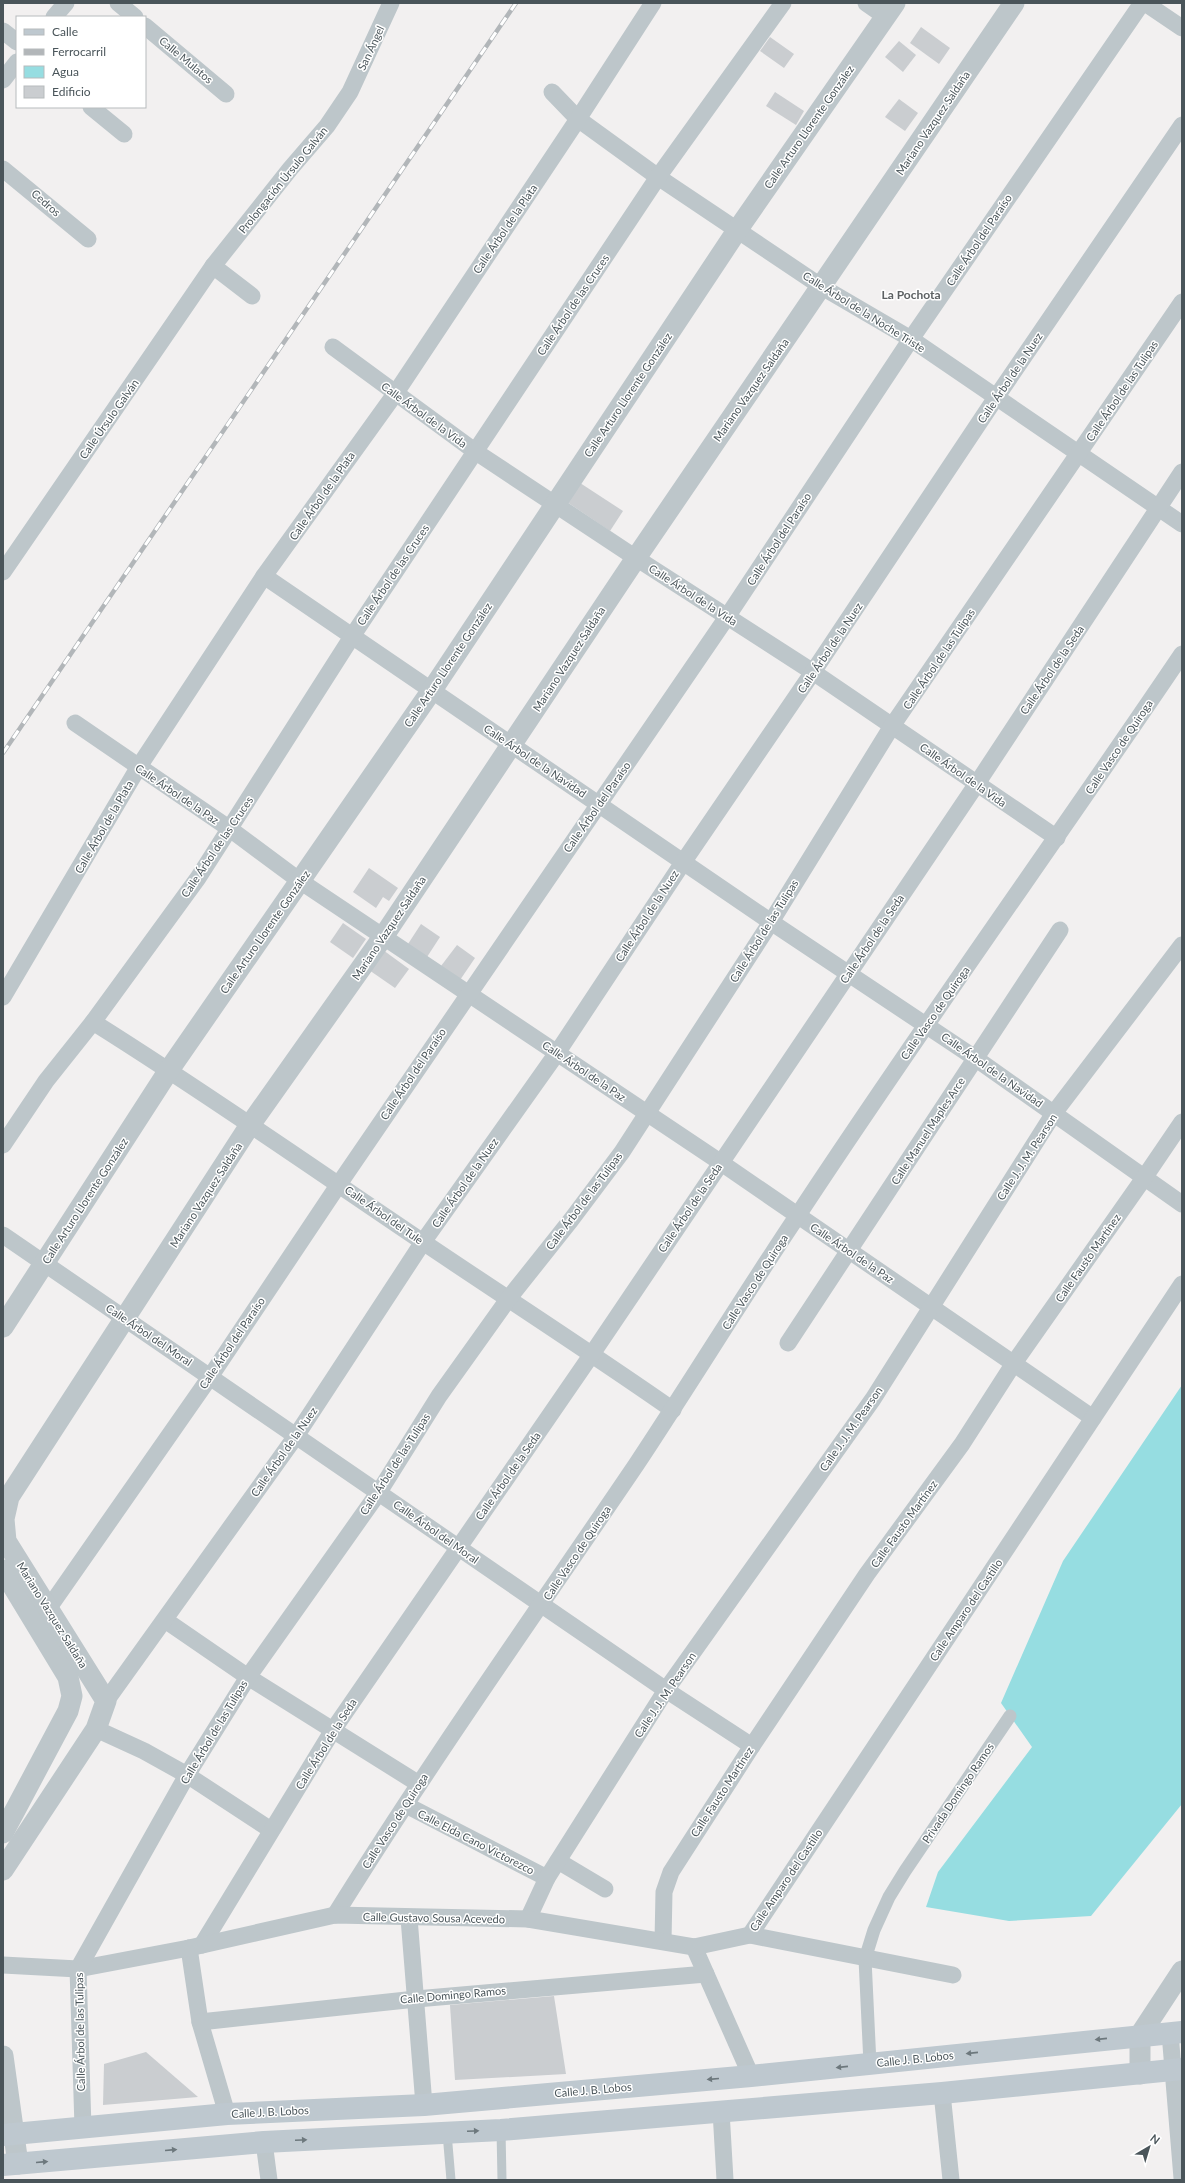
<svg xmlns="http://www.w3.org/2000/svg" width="1185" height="2183" viewBox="0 0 1185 2183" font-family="Lato,sans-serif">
<rect width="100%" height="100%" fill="#f2f0f0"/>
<path fill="#96dde1" d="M1182,1385V1804L1091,1916L1009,1921L926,1907L938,1872L1032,1747L1001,1703L1063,1561Z"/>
<g fill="#cacdd0">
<path d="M921,27L950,48L939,64L910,43Z"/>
<path d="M770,37L794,54L784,68L760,51Z"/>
<path d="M899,41L916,55L903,72L885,57Z"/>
<path d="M775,92L804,111L796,125L766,106Z"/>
<path d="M899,99L918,113L905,131L885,117Z"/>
<path d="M577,481L623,511L610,531L564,500Z"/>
<path d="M369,868L398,888L389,901L383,897L376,908L353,892Z"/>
<path d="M343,923L366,939L353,958L330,942Z"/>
<path d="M421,924L440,937L427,957L408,944Z"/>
<path d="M457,945L475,958L460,980L441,966Z"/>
<path d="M383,950L409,969L395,988L369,970Z"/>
<path d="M554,1996L566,2074L455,2080L450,2005Z"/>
<path d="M146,2052L198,2097L103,2105L104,2064Z"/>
</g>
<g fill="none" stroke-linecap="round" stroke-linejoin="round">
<g stroke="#bdc6ca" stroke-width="9">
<path d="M501,2130L502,2180"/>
<path d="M447,2133L451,2180"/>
</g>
<path stroke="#bdc6ca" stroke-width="13" d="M870,2064L865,1959L874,1930L889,1897L905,1871L1010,1716"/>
<g stroke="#bdc6ca" stroke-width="17">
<path d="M118,3L135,17"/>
<path d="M866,3L886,17"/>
<path d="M1145,3L1182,28"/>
<path d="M54,17L66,3"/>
<path d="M145,26L226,94"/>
<path d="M3,31L17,42"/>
<path d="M3,80L17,62"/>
<path d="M552,92L578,119L658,177L822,287L911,339L1182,524"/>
<path d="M91,107L124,134"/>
<path d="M3,169L88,239"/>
<path d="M213,266L252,296"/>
<path d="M333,347L476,452L636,558L813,672L1057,838"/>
<path d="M3,572L213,266L290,169L327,126L350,92L391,3"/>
<path d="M264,576L771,922L975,1058L1182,1204"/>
<path d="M75,723L230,829L300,881L720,1162L1093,1418"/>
<path d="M3,997L138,768L264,576L395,394L578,119L653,3"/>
<path d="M93,1022C205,1092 313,1168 423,1242C506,1298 590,1352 673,1410"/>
<path d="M3,1145L46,1081L93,1022L198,878L353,635L658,177L783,3"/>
<path d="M3,1235L666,1690L752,1746"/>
<path d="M788,1343L1060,930"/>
<path d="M48,1609L210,1377L339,1184L727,617L911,339L1142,3"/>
<path d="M165,1620L248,1677L419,1784"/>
<path d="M106,1701L296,1436L423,1242L557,1053L684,861L813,672L995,399L1182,125"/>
<path d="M96,1729L144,1751L187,1775L271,1830"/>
<path d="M406,1805L547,1878"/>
<path d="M558,1861L605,1889"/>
<path d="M335,1915C430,1762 535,1614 636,1465C691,1382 743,1297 798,1215C922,1026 1055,842 1182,654"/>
<path d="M409,1918L424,2105"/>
<path d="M528,1919L547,1878L666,1690L873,1399L1054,1113L1182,945"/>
<path d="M750,1935L1182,1284"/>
<path d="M663,1941L664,1892L671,1872L752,1746L867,1574L962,1444L1014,1363L1144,1178L1182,1122"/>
<path d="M202,1945L333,1730L592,1354L976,785L1182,472"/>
<path d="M694,1947L751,2076"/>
<path d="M189,1948L200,2022L227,2114"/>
<path d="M3,1965L78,1969L189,1948L335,1915L528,1919L694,1947L750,1935L953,1975"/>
<path d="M200,2022L416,1999L706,1974"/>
<path d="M1170,2033L1182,2178"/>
<path d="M942,2093L951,2180"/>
<path d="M721,2111L725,2180"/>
<path d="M83,2127L78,1969L187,1775L248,1677L379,1492L439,1396L509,1298L571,1220L622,1152L771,922L892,726L1182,302"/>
<path d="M264,2142L269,2180"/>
</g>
<g stroke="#bdc6ca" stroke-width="21">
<path d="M3,1327L169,1070L432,690L738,229L895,3"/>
<path d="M3,1570L68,1677L72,1696L68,1711L3,1833"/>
<path d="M3,1870L96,1729L106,1701L6,1541L4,1519L9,1497L250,1125L383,937L636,558L1014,3"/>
<path d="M3,2056L18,2164"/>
<path d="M1140,2074V2035L1182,1971"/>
</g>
<g stroke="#bec8cf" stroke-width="22">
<path d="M3,2135L227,2114L424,2105L751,2076L1182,2032"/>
<path d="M3,2165L264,2142L501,2130L942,2093L1182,2069"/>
</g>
<defs>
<path id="rail" d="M3,753L516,3"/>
</defs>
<use href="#rail" stroke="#b2b6b9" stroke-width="4.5"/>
<use href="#rail" stroke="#fff" stroke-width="3" stroke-dasharray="9" stroke-linecap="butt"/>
</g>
<defs><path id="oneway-solid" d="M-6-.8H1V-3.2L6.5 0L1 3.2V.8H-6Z"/></defs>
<g fill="#6d787d">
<use href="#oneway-solid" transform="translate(1101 2039) rotate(174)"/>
<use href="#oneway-solid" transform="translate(972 2053) rotate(174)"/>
<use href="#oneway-solid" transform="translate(842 2067) rotate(174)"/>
<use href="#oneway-solid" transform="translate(713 2079) rotate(175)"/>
<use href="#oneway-solid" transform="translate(473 2131) rotate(-3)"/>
<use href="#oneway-solid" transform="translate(301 2140) rotate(-3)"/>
<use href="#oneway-solid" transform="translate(171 2150) rotate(-5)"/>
<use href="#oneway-solid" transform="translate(42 2162) rotate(-5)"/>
</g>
<g text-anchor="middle" stroke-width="3" stroke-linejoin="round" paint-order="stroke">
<g font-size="11" fill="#4a555a" stroke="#fff">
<text transform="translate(371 48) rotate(-65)" y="4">San Ángel</text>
<text transform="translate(186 60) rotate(40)" y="4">Calle Mulatos</text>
<text transform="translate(933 123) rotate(-56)" y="4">Mariano Vazquez Saldaña</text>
<text transform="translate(809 127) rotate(-55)" y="4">Calle Arturo Llorente González</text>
<text transform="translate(283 180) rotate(-51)" y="4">Prolongación Úrsulo Galván</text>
<text transform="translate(46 203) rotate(41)" y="4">Cedros</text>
<text transform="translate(505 229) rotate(-56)" y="4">Calle Árbol de la Plata</text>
<text transform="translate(979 240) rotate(-56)" y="4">Calle Árbol del Paraíso</text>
<text transform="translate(573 305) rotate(-56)" y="4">Calle Árbol de las Cruces</text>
<text transform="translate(864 312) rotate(32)" y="4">Calle Árbol de la Noche Triste</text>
<text transform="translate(1010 378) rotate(-56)" y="4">Calle Árbol de la Nuez</text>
<text transform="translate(751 390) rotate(-55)" y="4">Mariano Vazquez Saldaña</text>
<text transform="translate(1122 391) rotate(-56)" y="4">Calle Árbol de las Tulipas</text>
<text transform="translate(628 395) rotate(-56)" y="4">Calle Arturo Llorente González</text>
<text transform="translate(424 415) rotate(36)" y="4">Calle Árbol de la Vida</text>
<text transform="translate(109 419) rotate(-55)" y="4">Calle Úrsulo Galván</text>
<text transform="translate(322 496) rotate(-55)" y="4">Calle Árbol de la Plata</text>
<text transform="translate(779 539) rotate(-57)" y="4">Calle Árbol del Paraíso</text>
<text transform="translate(393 575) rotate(-56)" y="4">Calle Árbol de las Cruces</text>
<text transform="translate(693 595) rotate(33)" y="4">Calle Árbol de la Vida</text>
<text transform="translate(830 648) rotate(-56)" y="4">Calle Árbol de la Nuez</text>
<text transform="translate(569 659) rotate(-57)" y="4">Mariano Vazquez Saldaña</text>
<text transform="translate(939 659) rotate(-56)" y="4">Calle Árbol de las Tulipas</text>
<text transform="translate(448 665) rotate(-56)" y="4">Calle Arturo Llorente González</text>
<text transform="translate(1052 670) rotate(-56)" y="4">Calle Árbol de la Seda</text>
<text transform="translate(1119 747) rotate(-56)" y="4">Calle Vasco de Quiroga</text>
<text transform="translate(535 761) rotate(34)" y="4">Calle Árbol de la Navidad</text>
<text transform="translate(963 775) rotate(35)" y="4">Calle Árbol de la Vida</text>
<text transform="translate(177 794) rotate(34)" y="4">Calle Árbol de la Paz</text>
<text transform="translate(597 807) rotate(-55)" y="4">Calle Árbol del Paraíso</text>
<text transform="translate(104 827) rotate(-60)" y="4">Calle Árbol de la Plata</text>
<text transform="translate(217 847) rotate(-56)" y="4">Calle Árbol de las Cruces</text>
<text transform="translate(647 916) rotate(-57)" y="4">Calle Árbol de la Nuez</text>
<text transform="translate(389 928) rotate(-56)" y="4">Mariano Vazquez Saldaña</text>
<text transform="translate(764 931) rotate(-58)" y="4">Calle Árbol de las Tulipas</text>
<text transform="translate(265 932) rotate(-55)" y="4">Calle Arturo Llorente González</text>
<text transform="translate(872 939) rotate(-56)" y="4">Calle Árbol de la Seda</text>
<text transform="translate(935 1013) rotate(-55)" y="4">Calle Vasco de Quiroga</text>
<text transform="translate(992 1070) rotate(35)" y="4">Calle Árbol de la Navidad</text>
<text transform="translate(584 1071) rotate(34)" y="4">Calle Árbol de la Paz</text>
<text transform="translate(413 1074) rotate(-56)" y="4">Calle Árbol del Paraíso</text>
<text transform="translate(928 1131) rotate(-57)" y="4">Calle Manuel Maples Arce</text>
<text transform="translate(1027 1157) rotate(-57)" y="4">Calle J. J. M. Pearson</text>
<text transform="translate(465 1183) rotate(-55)" y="4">Calle Árbol de la Nuez</text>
<text transform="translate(206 1195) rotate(-57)" y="4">Mariano Vazquez Saldaña</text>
<text transform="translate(85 1201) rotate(-57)" y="4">Calle Arturo Llorente González</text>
<text transform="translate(584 1201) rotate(-53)" y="4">Calle Árbol de las Tulipas</text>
<text transform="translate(690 1208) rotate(-56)" y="4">Calle Árbol de la Seda</text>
<text transform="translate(384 1215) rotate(35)" y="4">Calle Árbol del Tule</text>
<text transform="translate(852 1253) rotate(34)" y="4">Calle Árbol de la Paz</text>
<text transform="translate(1088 1258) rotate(-55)" y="4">Calle Fausto Martínez</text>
<text transform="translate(755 1282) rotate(-57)" y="4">Calle Vasco de Quiroga</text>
<text transform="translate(149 1335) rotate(34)" y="4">Calle Árbol del Moral</text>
<text transform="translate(232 1343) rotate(-56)" y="4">Calle Árbol del Paraíso</text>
<text transform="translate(851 1429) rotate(-55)" y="4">Calle J. J. M. Pearson</text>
<text transform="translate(284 1452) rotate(-55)" y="4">Calle Árbol de la Nuez</text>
<text transform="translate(395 1464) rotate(-57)" y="4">Calle Árbol de las Tulipas</text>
<text transform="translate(508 1476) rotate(-55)" y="4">Calle Árbol de la Seda</text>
<text transform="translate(904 1524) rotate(-54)" y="4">Calle Fausto Martínez</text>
<text transform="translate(436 1532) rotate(35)" y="4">Calle Árbol del Moral</text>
<text transform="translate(577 1553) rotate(-56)" y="4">Calle Vasco de Quiroga</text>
<text transform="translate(966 1610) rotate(-56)" y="4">Calle Amparo del Castillo</text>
<text transform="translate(52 1615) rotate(58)" y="4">Mariano Vazquez Saldaña</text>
<text transform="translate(665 1695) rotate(-56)" y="4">Calle J. J. M. Pearson</text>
<text transform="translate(214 1732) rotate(-59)" y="4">Calle Árbol de las Tulipas</text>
<text transform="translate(326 1744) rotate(-58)" y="4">Calle Árbol de la Seda</text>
<text transform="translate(722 1792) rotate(-57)" y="4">Calle Fausto Martínez</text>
<text transform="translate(958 1793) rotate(-56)" y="4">Privada Domingo Ramos</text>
<text transform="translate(395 1821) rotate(-57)" y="4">Calle Vasco de Quiroga</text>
<text transform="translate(476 1842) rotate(27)" y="4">Calle Elda Cano Victorezco</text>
<text transform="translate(786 1880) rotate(-56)" y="4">Calle Amparo del Castillo</text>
<text transform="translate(434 1918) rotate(1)" y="4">Calle Gustavo Sousa Acevedo</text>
<text transform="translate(453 1995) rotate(-5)" y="4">Calle Domingo Ramos</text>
<text transform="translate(80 2032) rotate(-91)" y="4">Calle Árbol de las Tulipas</text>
<text transform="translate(915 2059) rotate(-6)" y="4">Calle J. B. Lobos</text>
<text transform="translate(593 2090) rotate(-5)" y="4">Calle J. B. Lobos</text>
<text transform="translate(270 2112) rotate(-3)" y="4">Calle J. B. Lobos</text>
</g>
<g font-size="12" font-weight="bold" fill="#5d6163" stroke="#fff">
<text x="911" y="299">La Pochota</text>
</g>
</g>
<rect width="1185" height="2183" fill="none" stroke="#4a555a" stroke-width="8"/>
<rect x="16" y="16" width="130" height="92" fill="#ffffff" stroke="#b7bbbd"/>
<rect x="24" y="29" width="20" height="6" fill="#bec8cf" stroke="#b7bbbd"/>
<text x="52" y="36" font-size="12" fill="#4a555a">Calle</text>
<rect x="24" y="49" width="20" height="6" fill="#b2b6b9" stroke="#b7bbbd"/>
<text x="52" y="56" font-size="12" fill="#4a555a">Ferrocarril</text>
<rect x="24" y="66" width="20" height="12" fill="#96dde1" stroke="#b7bbbd"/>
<text x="52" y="76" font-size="12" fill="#4a555a">Agua</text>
<rect x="24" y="86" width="20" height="12" fill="#cacdd0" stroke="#b7bbbd"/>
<text x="52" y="96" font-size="12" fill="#4a555a">Edificio</text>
<g transform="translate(1149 2147) rotate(38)" stroke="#ffffff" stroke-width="3" paint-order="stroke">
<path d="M0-3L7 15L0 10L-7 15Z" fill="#4a555a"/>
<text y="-6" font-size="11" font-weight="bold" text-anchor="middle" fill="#4a555a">N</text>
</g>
</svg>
